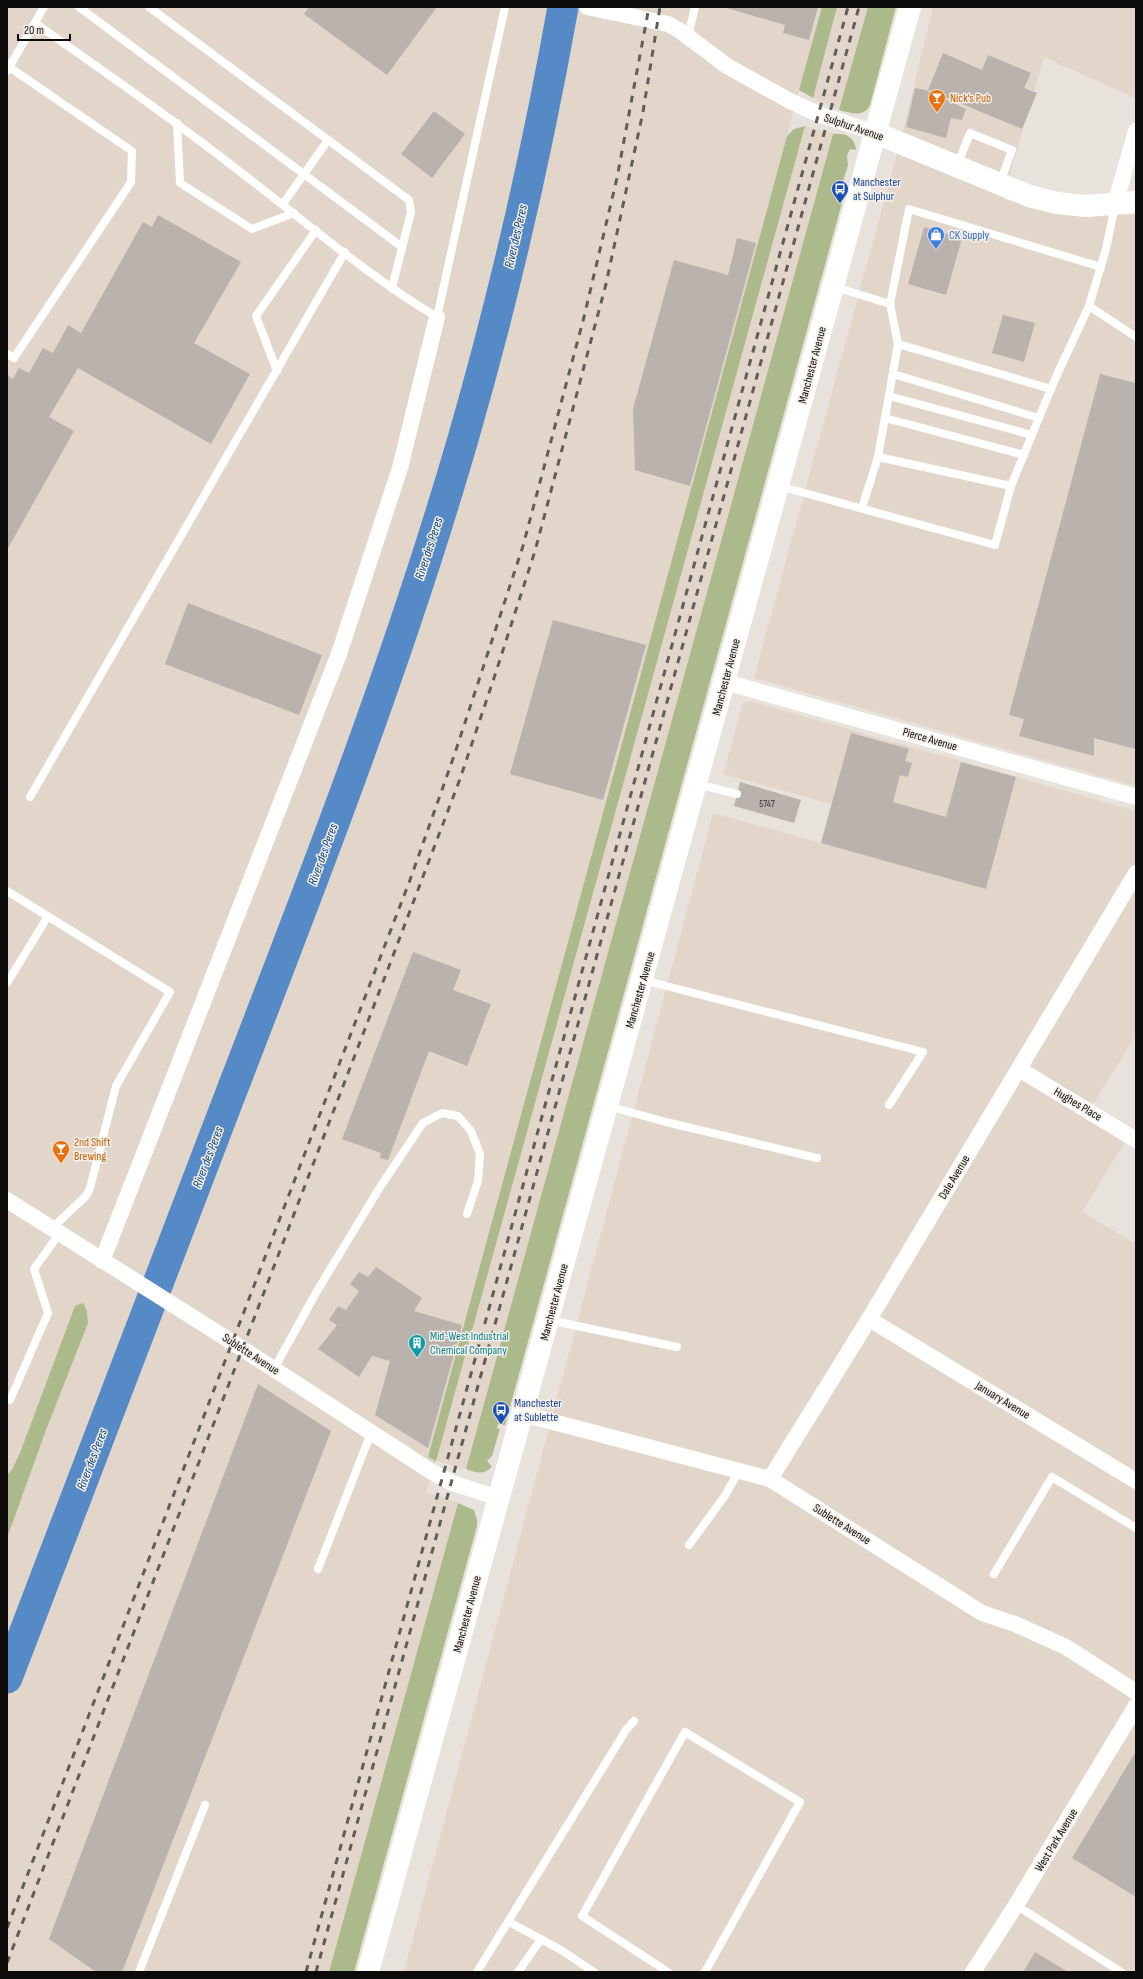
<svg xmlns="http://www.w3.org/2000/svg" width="1143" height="1979" viewBox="0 0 1143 1979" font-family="'Sofia Sans Condensed',sans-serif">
<rect width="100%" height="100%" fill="#e8e2dc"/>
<g fill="#e2d6ca">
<path d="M7,7H822L428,1457L435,1461L805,126L833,134L466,1469L436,1461L426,1492L458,1503L329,1972H7Z"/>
<path d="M837,7H868L839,110L813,98Z"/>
<path d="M933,7H1041L1047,9V7H1136L1135,98L1044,57L1003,199L1054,213L1083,217L1136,214V786L754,678L900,143Z"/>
<path d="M750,701L1136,811V862L1011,1071L1125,1142L1082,1212L1136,1244V1972H404L713,813L821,843L832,804L723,774L743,703Z"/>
<path d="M1136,888V1035L1092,1106L1029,1067Z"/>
</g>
<g fill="#acb98a">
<path d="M822,7H837L813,98L799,90Z"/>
<path d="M868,7H896L870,105C864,118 851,113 839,110Z"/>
<path d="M805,126L436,1461L428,1457L787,136L794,129Z"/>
<path d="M833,134C846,133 855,137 856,150L850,149L847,156L848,165L837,202L842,203L505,1425L498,1424L497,1428L500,1429L492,1456L487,1461L492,1467C484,1475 476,1473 466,1469Z"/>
<path d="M83,1303L87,1311L88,1323L46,1430L7,1538V1475L12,1470L20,1453L75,1306Z"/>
<path d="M458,1503L474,1510L477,1520V1526L354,1972H329Z"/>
</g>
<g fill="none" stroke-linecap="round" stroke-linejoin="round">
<path stroke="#568ac6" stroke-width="31" d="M7,1678C82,1482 157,1286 232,1090C315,875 399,660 463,439C504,297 537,153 563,7"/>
</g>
<g fill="#b9b2ad">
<path d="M309,7H437L387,75L304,14Z"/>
<path d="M723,7H818L809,40L783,33L785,25Z"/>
<path d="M943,53L982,70L988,55L1031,73L1024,88L1037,93L1022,129L928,90Z"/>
<path d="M915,88L926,90L966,109L962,120L951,118L946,138L906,127Z"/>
<path d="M434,111L465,134L432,178L401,154Z"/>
<path d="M158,215L241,262L194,343L250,374L211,444L78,368L49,417L74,431L7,550V375L13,379L19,368L29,373L43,348L53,353L68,325L81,333L143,222L152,227Z"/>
<path d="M924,227L962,238L946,295L908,284Z"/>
<path d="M737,238L756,243L690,486L635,470L633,409L674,260L728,275Z"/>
<path d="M1003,315L1035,323L1024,362L992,353Z"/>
<path d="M1100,374L1136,383V749L1094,738V756L1019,736L1024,719L1009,715Z"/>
<path d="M188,603L322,655L299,715L165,664Z"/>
<path d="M553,620L646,645L603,800L510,774Z"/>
<path d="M851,733L909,749L905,761L912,763L908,777L900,775L893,802L946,817L961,762L1016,777L986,889L821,843Z"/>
<path d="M740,782L801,800L794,823L734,806Z"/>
<path d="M413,952L461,970L453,990L491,1004L467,1066L429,1051L388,1160L380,1158L381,1153L342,1139Z"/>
<path d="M376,1267L422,1298L414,1311L462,1325L428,1448L375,1415L390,1361L372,1356L359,1377L318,1349L337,1325L329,1320L338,1306L346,1310L359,1291L350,1284L359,1272L368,1277Z"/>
<path d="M258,1384L331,1431L122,1972H96L49,1939Z"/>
<path d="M1136,1751V1897L1072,1858Z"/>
<path d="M1035,1952L1068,1972H1023Z"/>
</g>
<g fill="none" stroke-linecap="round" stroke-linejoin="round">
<g stroke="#fff" stroke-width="8">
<path d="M79,7L402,247"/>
<path d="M149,7L409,200L411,212L392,288"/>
<path d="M35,23C105,72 175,121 243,174C306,222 368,276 437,317L505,7"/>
<path d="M688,36L695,7"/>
<path d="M7,71L44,7"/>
<path d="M177,123L180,183L252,229L294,213"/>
<path d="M957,166L970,133L1012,150L1000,183"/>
<path d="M283,204L328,140"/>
<path d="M1115,205L1106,249L1089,306L1136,337"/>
<path d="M835,287L890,304L909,209L1101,267"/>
<path d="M898,344L1051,389"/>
<path d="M7,354L14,358L131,182L132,151L9,67"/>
<path d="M277,371L256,316L316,230"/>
<path d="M893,374L1039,418"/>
<path d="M889,396L1032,435"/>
<path d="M885,418L1024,455"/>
<path d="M779,486L995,545L1011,486L878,457"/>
<path d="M1011,486L1055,379L1089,306"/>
<path d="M862,508L878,457L898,344L890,304"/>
<path d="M697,784L737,794"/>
<path d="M30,797L345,252"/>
<path d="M7,891L170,992L116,1086L90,1188L86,1196L51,1229"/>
<path d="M643,980L923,1052L889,1105"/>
<path d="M7,983L48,916"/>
<path d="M608,1106L666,1122L817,1158"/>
<path d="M549,1320L677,1347"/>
<path d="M274,1369L317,1291L382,1184L423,1123L442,1113L458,1116L471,1131L480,1154L478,1181L467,1214"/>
<path d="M10,1400L48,1313L34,1269L59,1234"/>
<path d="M689,1545L724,1497L739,1471"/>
<path d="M318,1569L371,1433"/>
<path d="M994,1574L1052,1477L1136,1528"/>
<path d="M1016,1905L1121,1972"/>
<path d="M509,1922L561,1950L594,1972"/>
<path d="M139,1972L205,1805"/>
<path d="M477,1972L626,1730L634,1721"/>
<path d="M518,1972L541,1939"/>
<path d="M668,1972L582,1916L685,1732L800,1802L705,1972"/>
</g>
<g stroke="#fff" stroke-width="16">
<path d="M587,7L668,24L679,30L727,66L790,101L818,114L876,133"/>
<path d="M1115,204L1136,131"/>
<path d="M725,682L1136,797"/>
<path d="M1019,1069L1136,1140"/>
<path d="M7,1200L232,1342L432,1472L452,1483L499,1498"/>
<path d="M102,1261L339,654L400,468L437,317"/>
<path d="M869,1319L1136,1481"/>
<path d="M523,1414L770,1479L982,1613L1015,1624L1066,1647L1136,1692"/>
<path d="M770,1479L869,1319L1136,873"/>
<path d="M973,1972L1016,1905L1136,1706"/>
</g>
<g stroke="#fff" stroke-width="22">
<path d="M876,133L1029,196L1057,203L1086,206L1136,202"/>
<path d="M368,1972L910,7"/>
</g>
<g stroke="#615e5a" stroke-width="3" stroke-dasharray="7 7" stroke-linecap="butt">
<path d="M7,1928L410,880L454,756L523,546L584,317L617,178L649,7"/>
<path d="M7,1963L391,961L460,779L494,678L535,551L606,284L643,112L660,7"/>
<path d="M306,1972L848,7"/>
<path d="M316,1972L859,7"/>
</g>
</g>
<defs>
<symbol id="bar-pin" viewBox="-11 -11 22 30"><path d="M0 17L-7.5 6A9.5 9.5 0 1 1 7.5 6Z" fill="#e8710a" stroke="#f5efe9"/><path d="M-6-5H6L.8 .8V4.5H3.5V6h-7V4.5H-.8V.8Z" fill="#fff"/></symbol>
<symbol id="bus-pin" viewBox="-11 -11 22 30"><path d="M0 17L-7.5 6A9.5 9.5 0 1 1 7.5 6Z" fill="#1a4fb4" stroke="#f5efe9"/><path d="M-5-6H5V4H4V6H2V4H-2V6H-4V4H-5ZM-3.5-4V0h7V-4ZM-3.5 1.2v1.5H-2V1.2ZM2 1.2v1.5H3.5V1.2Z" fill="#fff"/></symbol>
<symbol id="shop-pin" viewBox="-11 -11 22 30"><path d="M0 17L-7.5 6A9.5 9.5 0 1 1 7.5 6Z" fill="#3f7fe0" stroke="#f5efe9"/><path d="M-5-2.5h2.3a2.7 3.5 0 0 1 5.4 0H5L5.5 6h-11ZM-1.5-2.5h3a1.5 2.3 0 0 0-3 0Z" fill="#fff"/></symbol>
<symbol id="building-pin" viewBox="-11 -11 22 30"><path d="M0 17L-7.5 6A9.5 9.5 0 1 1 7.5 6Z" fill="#0f9aa8" stroke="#f5efe9"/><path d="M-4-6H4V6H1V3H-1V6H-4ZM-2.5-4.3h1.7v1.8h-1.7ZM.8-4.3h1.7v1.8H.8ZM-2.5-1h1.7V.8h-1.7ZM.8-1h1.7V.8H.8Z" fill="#fff"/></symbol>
</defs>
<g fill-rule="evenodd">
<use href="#bar-pin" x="927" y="88" width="20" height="27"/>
<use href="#bus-pin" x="830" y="179" width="20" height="27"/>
<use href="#shop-pin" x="926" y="225" width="20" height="27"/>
<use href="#bar-pin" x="51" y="1139" width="20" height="27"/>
<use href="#building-pin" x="407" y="1333" width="20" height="27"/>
<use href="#bus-pin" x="491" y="1400" width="20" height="27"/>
</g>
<g text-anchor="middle" stroke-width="3" stroke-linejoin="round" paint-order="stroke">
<g font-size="10" fill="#383532">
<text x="767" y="807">5747</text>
</g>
<g font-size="12" fill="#c56008" stroke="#f5efe9" text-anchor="start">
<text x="950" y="102">Nick's Pub</text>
<text x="74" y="1146">2nd Shift<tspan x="74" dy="14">Brewing</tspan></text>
</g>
<g font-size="12" fill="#0d0b09" stroke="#f5efe9">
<text transform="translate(854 127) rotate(19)" y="4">Sulphur Avenue</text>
<text transform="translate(812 365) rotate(-75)" y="4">Manchester Avenue</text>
<text transform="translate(726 677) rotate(-75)" y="4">Manchester Avenue</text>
<text transform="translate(930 739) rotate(16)" y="4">Pierce Avenue</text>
<text transform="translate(640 990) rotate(-74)" y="4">Manchester Avenue</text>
<text transform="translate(1078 1104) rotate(31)" y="4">Hughes Place</text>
<text transform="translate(954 1177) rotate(-59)" y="4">Dale Avenue</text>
<text transform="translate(554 1302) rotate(-75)" y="4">Manchester Avenue</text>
<text transform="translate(251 1354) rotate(33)" y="4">Sublette Avenue</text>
<text transform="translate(1003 1400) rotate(31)" y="4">January Avenue</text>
<text transform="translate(842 1524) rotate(32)" y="4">Sublette Avenue</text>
<text transform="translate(467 1614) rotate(-75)" y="4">Manchester Avenue</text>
<text transform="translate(1056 1840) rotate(-59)" y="4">West Park Avenue</text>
</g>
<g font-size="12" fill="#164399" stroke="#f5efe9" text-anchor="start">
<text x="853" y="186">Manchester<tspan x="853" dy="14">at Sulphur</tspan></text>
<text x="514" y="1407">Manchester<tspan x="514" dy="14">at Sublette</tspan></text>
</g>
<g font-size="12" fill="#366cbe" stroke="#f5efe9" text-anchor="start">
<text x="949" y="239">CK Supply</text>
</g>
<g font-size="12" fill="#0d838f" stroke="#f5efe9" text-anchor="start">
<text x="430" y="1340">Mid-West Industrial<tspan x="430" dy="14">Chemical Company</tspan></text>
</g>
<g font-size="13" font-style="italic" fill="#064279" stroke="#f5efe9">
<text transform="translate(515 236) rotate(-77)" y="5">River des Peres</text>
<text transform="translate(428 548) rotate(-72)" y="5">River des Peres</text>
<text transform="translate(322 854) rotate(-70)" y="5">River des Peres</text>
<text transform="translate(207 1157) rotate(-69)" y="5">River des Peres</text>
<text transform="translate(91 1459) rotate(-69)" y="5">River des Peres</text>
</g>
</g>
<rect width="1143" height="1979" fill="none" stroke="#0d0b09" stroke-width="16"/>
<path d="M18 34v6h52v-6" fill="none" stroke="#0d0b09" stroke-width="2"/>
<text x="24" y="34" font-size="12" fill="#0d0b09" stroke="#f5efe9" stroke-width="3" paint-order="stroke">20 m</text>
</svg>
